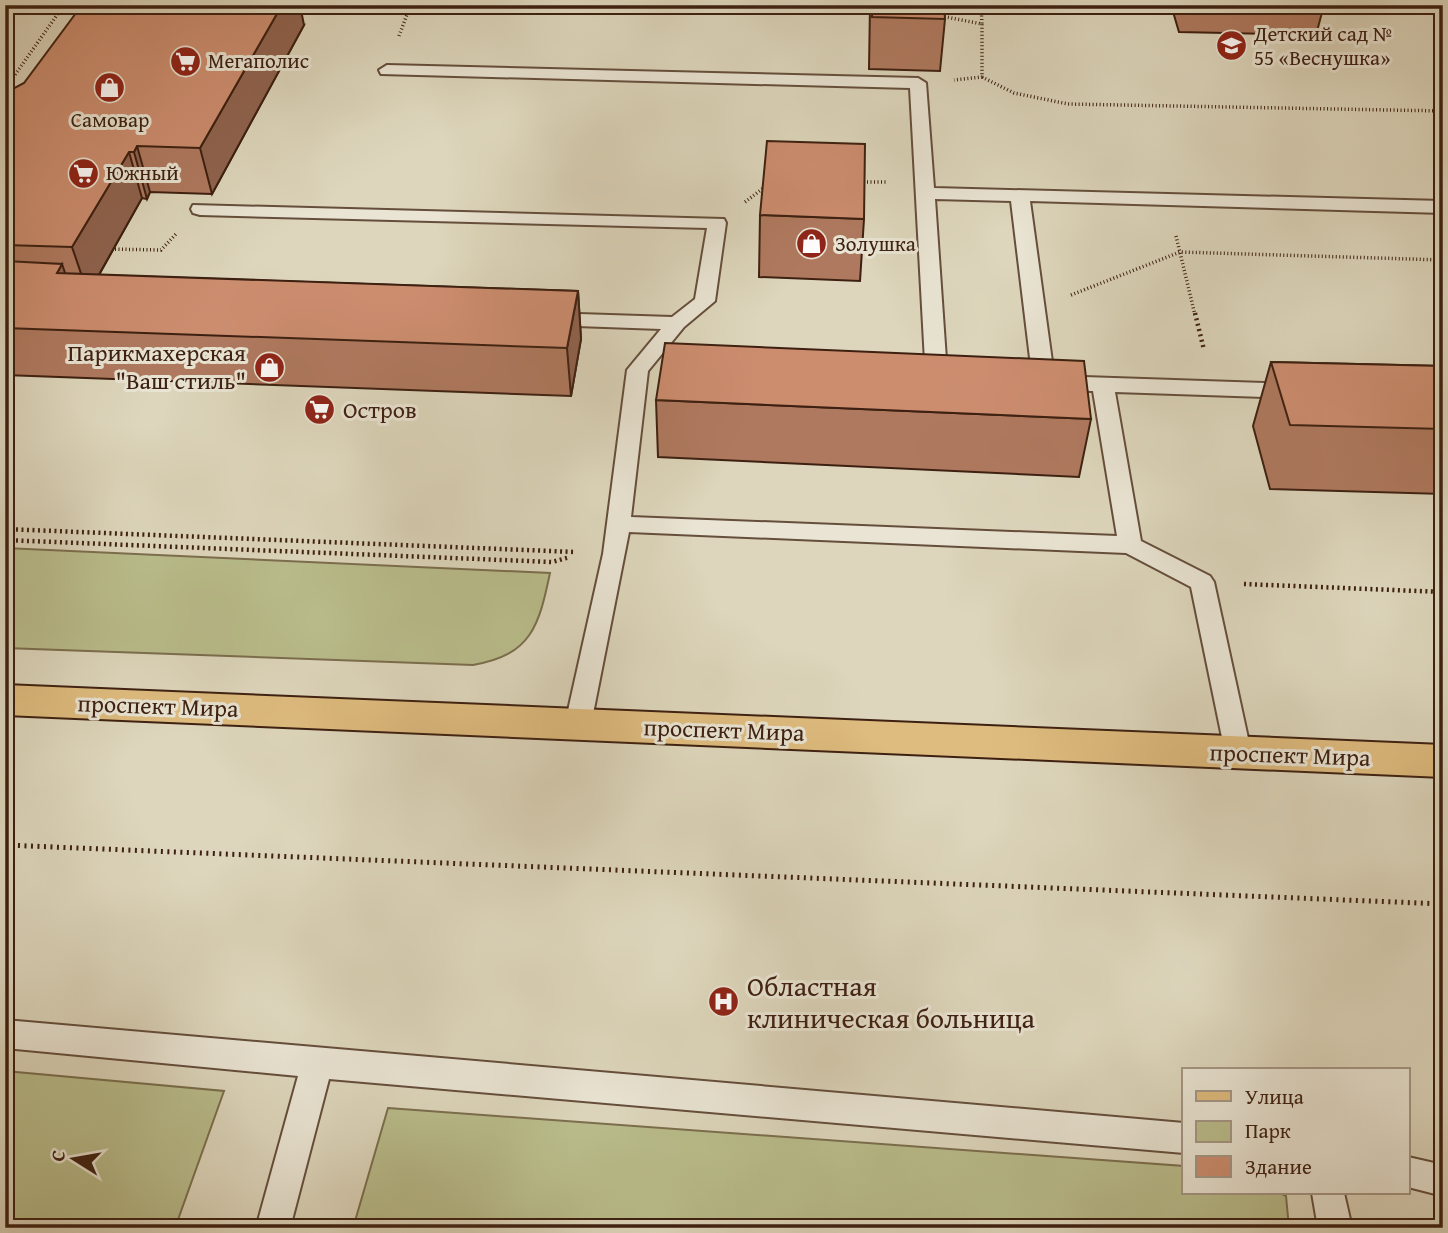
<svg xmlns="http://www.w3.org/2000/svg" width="1448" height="1233" viewBox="0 0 1448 1233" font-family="'Gentium Book Plus',serif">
<rect width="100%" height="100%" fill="#ddd6bc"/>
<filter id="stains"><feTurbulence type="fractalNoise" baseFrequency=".00286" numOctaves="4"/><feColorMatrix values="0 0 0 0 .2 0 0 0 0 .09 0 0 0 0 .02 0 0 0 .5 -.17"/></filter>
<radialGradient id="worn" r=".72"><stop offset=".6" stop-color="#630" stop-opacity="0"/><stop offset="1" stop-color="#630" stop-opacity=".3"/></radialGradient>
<g fill="#b9bc8b" stroke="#7b6e4e" stroke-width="2">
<path d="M5,548L550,573C539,625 532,655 473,665L5,648Z"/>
<path d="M5,1071L224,1091L175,1228H5Z"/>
<path d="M388,1108L1184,1166V1193H1280L1286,1196L1289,1228H353Z"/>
</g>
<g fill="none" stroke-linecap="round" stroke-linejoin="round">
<defs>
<g id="lane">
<path d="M387,65L918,78L926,83L934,188L1443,201V213L1030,201L1054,376L1295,384L1306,391L1295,398L1115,392L1141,541L1210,576L1214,582L1251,752L1247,759L1238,762L1229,759L1225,752L1191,587L1126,553L629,532L591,724L587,731L578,734L569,731L565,724L603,554L627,370L661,329L548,325L538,319L548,313L672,317L695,299L707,228L200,215L193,213L191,209L193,205L724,219L726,223L715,301L684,327L648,371L631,517L1117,536L1093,391L1044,390L1033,383L1011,201L935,199L947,374L957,380L946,387L930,385L926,380L910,88L381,74L379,70Z"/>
<path d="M5,1020L1184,1123V1153L329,1079L290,1228H256L298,1076L5,1048Z"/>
<path d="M1408,1157L1443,1165V1196L1408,1187Z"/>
<path d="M1312,1193H1344L1352,1228H1318Z"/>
</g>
<path id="primary" d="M5,685L1443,745V777L5,715Z"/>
</defs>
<use href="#lane" stroke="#654e3c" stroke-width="4"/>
<use href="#primary" stroke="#3d2011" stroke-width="4"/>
<g stroke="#3d2011" stroke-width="3.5" stroke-dasharray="1 2.5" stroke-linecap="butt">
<path d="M981,5L982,24"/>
<path d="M941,16L982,24V77L954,80"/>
<path d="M399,36L409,9L405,5"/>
<path d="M982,77L1014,93L1068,104L1443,111"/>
<path d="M5,89L64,5"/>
<path d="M860,182H886"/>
<path d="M745,202L766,186"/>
<path d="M1176,236L1195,315"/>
<path d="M108,249L161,250L176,234"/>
<path d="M1071,295L1180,252L1443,260"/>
</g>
<g stroke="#3d2011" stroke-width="4.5" stroke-dasharray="2 3.5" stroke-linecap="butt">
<path d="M1195,313L1204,350"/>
<path d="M5,529L575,552"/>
<path d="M5,540L552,562L570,557"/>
<path d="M1244,584L1443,592"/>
</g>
<path stroke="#3d2011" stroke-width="5" stroke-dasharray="2 4.5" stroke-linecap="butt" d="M5,845L1443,904"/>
<use href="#lane" fill="#e9e4d3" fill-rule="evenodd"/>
<use href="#primary" fill="#debb7e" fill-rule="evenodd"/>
</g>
<g fill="#af795f" stroke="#3d2011" stroke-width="2">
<path d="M870,5H944L945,19L940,71L869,69Z"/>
<path d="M1171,5H1324L1316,35L1179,32Z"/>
<path d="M304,25L212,194L150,192L147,199L142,198L99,275L578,291L581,339L571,396L5,375V93Z"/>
<path d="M760,215L864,219L860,281L759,277Z"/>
<path d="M1271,362L1443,366V494L1270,489L1253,426Z"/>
<path d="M656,400L1091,419L1079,477L658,457Z"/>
</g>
<g fill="#8f634e" stroke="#3d2011" stroke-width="2">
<path d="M282,5H300L304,25L212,194L200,148Z"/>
<path d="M137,146L150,192L147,199L134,152Z"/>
<path d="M129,152L142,198L88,294L72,247Z"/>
<path d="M62,264L78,311L57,273Z"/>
<path d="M578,291L581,339L571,396L567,348Z"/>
</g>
<g fill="#cc8d6f" stroke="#3d2011" stroke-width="2">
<path d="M82,5H282L200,148L137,146L134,152H129L72,247L5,245V93L24,83Z"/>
<path d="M873,5H944L945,19L872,17Z"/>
<path d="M767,141L865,144L864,219L760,215Z"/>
<path d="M5,261L62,264L57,273L578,291L567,348L5,328Z"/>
<path d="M665,343L1084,361L1091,419L656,400Z"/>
<path d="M1271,362L1443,366V429L1290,425Z"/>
</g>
<defs>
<symbol id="school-disc" viewBox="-11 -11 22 22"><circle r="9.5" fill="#8f2418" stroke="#e9e4d3"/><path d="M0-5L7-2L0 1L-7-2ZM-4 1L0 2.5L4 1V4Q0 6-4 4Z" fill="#fff"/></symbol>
<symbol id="supermarket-disc" viewBox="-11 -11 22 22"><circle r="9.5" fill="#8f2418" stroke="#e9e4d3"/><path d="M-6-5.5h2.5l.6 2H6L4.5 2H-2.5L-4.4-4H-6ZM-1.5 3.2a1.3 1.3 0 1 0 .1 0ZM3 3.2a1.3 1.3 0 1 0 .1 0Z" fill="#fff"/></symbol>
<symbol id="shop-disc" viewBox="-11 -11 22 22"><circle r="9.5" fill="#8f2418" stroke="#e9e4d3"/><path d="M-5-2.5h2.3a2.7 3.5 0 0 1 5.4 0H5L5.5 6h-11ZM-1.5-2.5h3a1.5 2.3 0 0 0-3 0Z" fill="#fff"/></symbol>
<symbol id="hospital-disc" viewBox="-11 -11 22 22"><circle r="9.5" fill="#8f2418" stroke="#e9e4d3"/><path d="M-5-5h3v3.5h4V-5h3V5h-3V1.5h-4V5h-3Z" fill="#fff"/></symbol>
</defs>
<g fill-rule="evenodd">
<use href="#school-disc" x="1214" y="28" width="35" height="35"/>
<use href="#supermarket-disc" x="168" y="44" width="35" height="35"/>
<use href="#shop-disc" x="92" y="70" width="35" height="35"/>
<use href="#supermarket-disc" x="66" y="156" width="35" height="35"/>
<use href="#shop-disc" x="794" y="226" width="35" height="35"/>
<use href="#shop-disc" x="252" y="350" width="35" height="35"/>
<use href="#supermarket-disc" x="302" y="392" width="35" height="35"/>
<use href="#hospital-disc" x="706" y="984" width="35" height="35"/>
</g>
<g text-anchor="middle" stroke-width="6" stroke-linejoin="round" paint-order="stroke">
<g font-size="21" fill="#3d2011" stroke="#e9e4d3" text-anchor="start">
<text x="1254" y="41">Детский сад №<tspan x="1254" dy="24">55 «Веснушка»</tspan></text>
<text x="208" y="68">Мегаполис</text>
<text x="110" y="127" text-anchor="middle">Самовар</text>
<text x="106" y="180">Южный</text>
<text x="835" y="251">Золушка</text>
</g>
<g font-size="24" fill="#3d2011" stroke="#e9e4d3" text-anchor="end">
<text x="246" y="361">Парикмахерская<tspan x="246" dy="28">"Ваш стиль"</tspan></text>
<text x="343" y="418" text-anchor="start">Остров</text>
</g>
<g font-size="24" fill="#3d2011" stroke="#e9e4d3">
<text transform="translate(158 706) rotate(2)" y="8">проспект Мира</text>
<text transform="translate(724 730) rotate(2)" y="8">проспект Мира</text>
<text transform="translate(1290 755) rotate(2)" y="8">проспект Мира</text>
</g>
<g font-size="28" fill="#3d2011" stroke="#e9e4d3" text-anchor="start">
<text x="747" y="996">Областная<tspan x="747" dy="32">клиническая больница</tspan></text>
</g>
</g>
<rect width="1448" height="1233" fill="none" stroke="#ddd6bc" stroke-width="28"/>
<rect x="7" y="7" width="1434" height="1219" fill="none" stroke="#3d2011" stroke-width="3.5"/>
<rect x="14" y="14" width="1420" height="1205" fill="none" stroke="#3d2011" stroke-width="2"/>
<rect x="1182" y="1068" width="228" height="126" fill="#e9e4d3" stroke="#a49685" stroke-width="2"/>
<rect x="1196" y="1091" width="35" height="10" fill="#debb7e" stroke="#a49685" stroke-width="2"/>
<text x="1245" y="1104" font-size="21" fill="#3d2011">Улица</text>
<rect x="1196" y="1121" width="35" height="21" fill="#b9bc8b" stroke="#a49685" stroke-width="2"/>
<text x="1245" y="1138" font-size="21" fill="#3d2011">Парк</text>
<rect x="1196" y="1156" width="35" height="21" fill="#cc8d6f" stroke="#a49685" stroke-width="2"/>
<text x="1245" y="1174" font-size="21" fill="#3d2011">Здание</text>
<g transform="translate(74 1159) rotate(281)" stroke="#e9e4d3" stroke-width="5" paint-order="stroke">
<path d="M0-5L12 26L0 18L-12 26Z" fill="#3d2011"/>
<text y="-10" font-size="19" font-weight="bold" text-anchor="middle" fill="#3d2011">С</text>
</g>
<rect width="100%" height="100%" filter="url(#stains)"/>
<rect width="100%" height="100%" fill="url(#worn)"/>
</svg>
